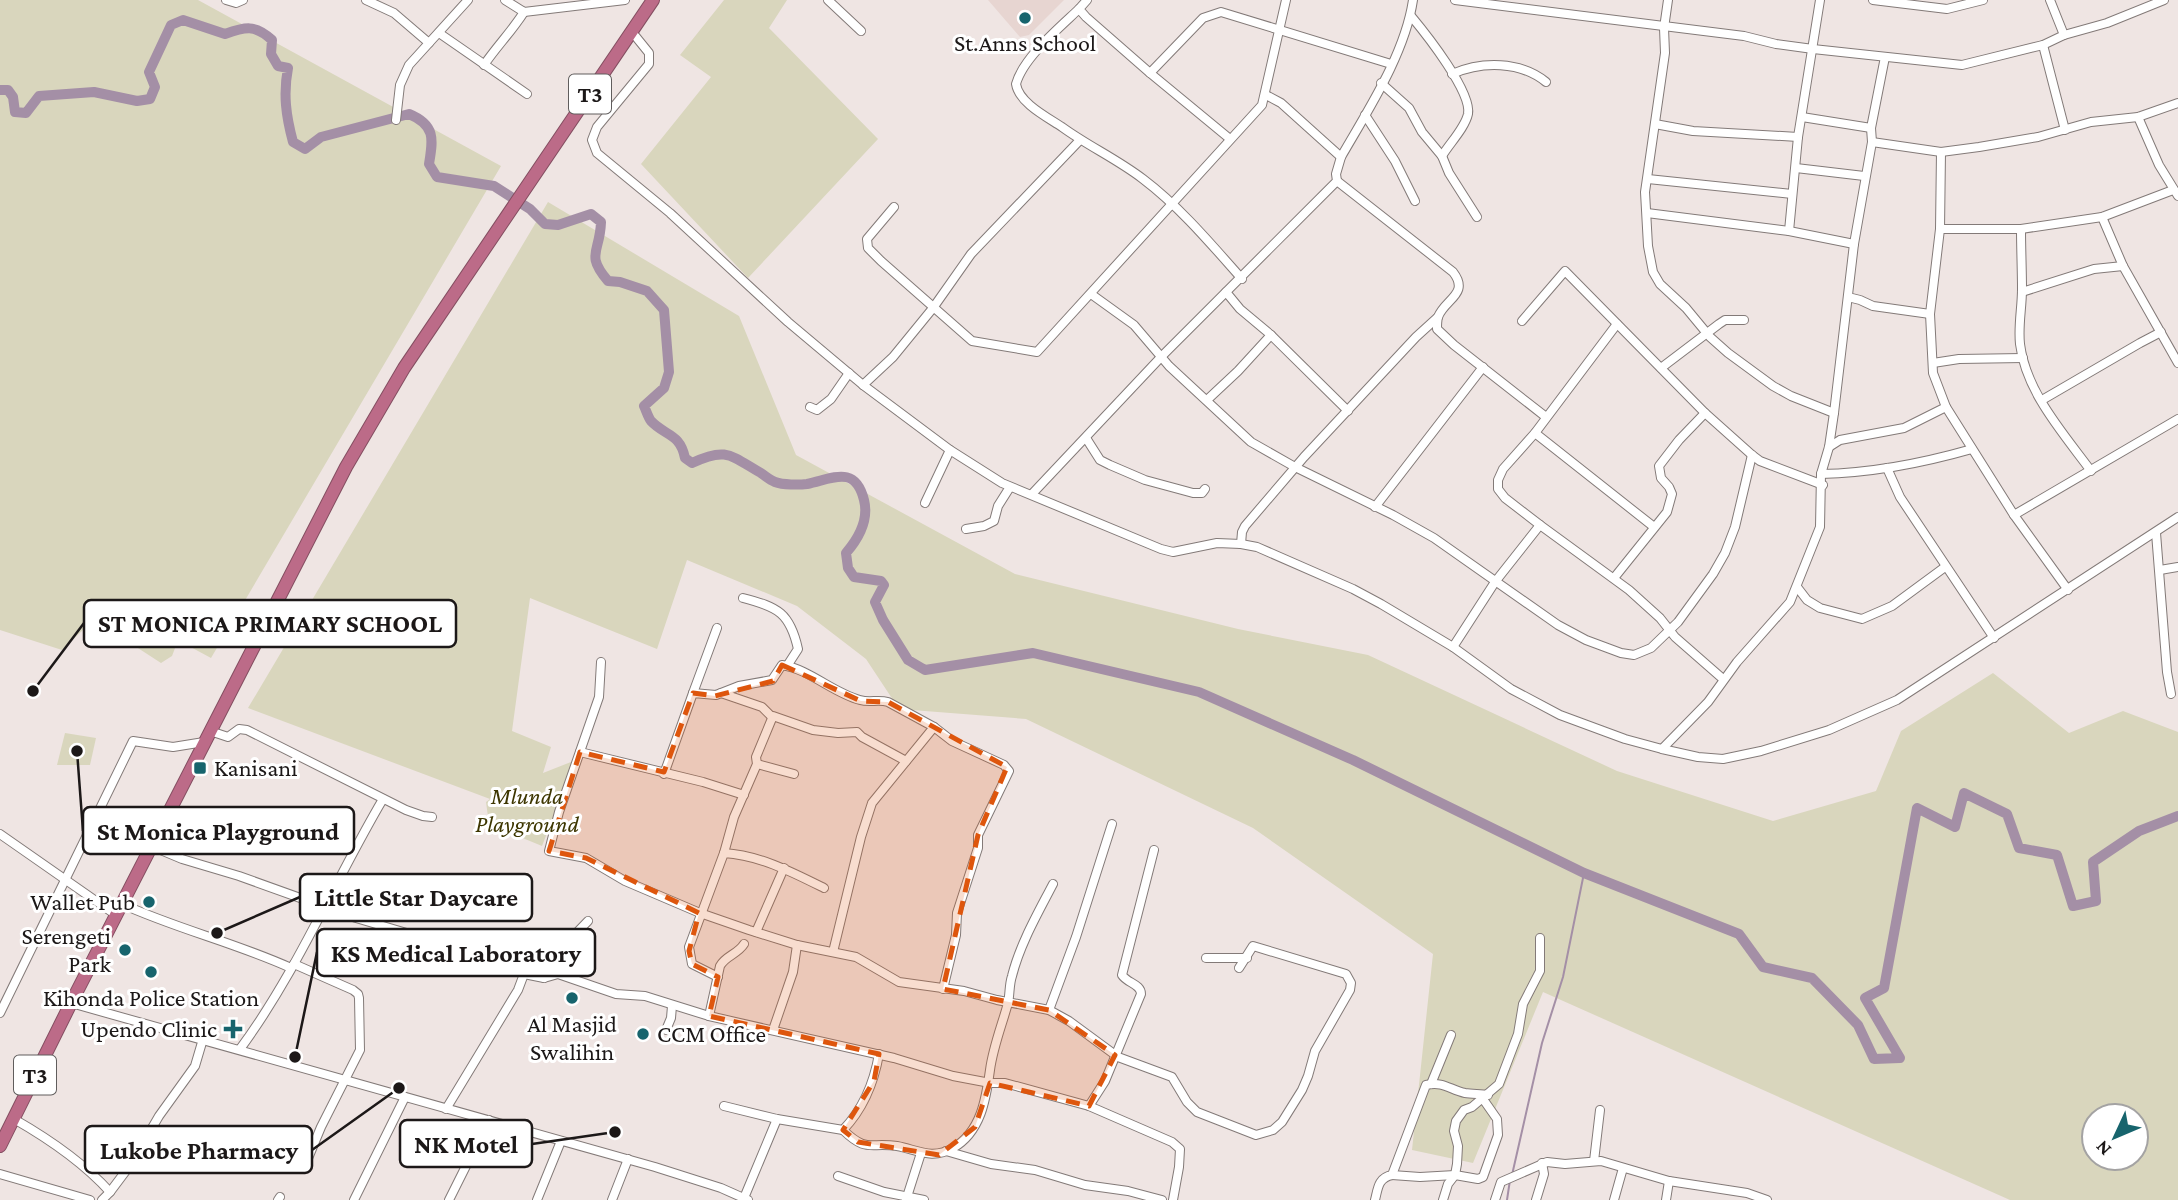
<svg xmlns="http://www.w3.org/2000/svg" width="2178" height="1200" viewBox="0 0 2178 1200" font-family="'Crimson Pro',serif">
<rect width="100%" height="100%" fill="#efe5e3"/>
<path fill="#e7d5d1" d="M988,0H1064L1029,35L1020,37Z"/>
<g fill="#d9d6bd" fill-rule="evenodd">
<path d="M0,0H198L501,166L211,658L172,637L177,643L172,656L161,663L107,628L119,610L109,605L62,650L0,630Z"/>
<path d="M724,0H787L769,28L878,139L748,278L641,164L711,77L680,55Z"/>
<path d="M548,202L739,316L796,455L1015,574L1238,629L1368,655L1617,771L1773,821L1876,791L1901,731L1993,673L2069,733L2123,711L2178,732V1200H2010L1543,992L1473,1163L1412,1150L1433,954L1253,828L1026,719L899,709L866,659L797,606L687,560L657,649L530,598L512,731L551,747L543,773L576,760L542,846L489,824L486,802L490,799L248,708ZM2094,1116H2136V1158H2094Z"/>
<path d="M65,733L96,738L90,765H57Z"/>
</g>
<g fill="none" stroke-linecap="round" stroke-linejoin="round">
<g stroke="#a48fa6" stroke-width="2">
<path d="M1512,1175L1542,1043L1563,977L1584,873"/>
<path d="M1507,1200L1510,1180"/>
</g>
<path stroke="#a48fa6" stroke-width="10" d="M0,90H8L13,97L15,112L26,113L39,96L94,92L137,101L150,99L155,87L149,72L171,25L183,20L225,34C245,27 255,24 272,40L271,54L278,66L288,68C283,94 286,116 293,142L305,149L321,137L409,114C436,125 433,140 429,164L437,177L494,186L530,209L545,224L558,225L591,214L601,222C600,253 585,254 608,281L620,282L647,291L664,310L669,372L664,388L644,406C646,410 648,417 651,421C665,436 680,433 685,458L692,463C726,447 730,455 761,473C765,476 770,480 775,482C783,485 799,485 807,484C832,479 855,464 864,500C869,520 859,538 846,553L848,568L854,577L881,581L884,585L875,602L883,620L908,660L925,670L1033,653L1199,692L1353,760L1584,873L1739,934L1763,967L1812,978L1858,1025L1874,1059L1900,1058L1865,998L1884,988L1917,808L1955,827L1964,793L2007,814L2019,848L2057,855L2073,906L2096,901L2093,862L2139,831L2178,816"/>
<defs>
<g id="minor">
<path d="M226,0L236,3L243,0"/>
<path d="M366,0L394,13L429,43"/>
<path d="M505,0L524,12L625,0"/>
<path d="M828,0L861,31"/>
<path d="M1087,0L1079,9L1086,17L1150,73L1230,139"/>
<path d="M1455,0L1744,36L1776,44L1813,49L1962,65L2043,45L2064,35L2107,23L2164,0"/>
<path d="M1668,0L1664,28L1665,53L1645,192L1648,246L1653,272L1660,284L1686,308L1710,337L1728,353L1773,386L1791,396L1834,413"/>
<path d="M1873,0L1947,9L1983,0"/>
<path d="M2050,0L2064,35"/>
<path d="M1079,9C1059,28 1023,58 1016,84C1019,103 1047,117 1062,127C1088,146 1117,159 1143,179C1180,207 1211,244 1242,279"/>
<path d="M1411,16C1426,34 1472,92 1468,114C1465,128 1449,144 1442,156"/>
<path d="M632,32L649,53V64L597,127L592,140L597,153L670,213L788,322L863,385L950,450L1002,483L1161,549L1173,552L1217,543L1241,544L1257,547L1353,589L1381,604L1453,647L1511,689L1560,715L1625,739L1662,749L1698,757L1723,759L1761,751L1829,730L1897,700L2178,517"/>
<path d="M439,33L527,94"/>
<path d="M2043,45L2065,130"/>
<path d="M484,65C497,46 512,31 524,12"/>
<path d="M1150,73L1203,18L1221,12L1391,64"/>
<path d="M1452,74C1482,61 1520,61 1546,82"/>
<path d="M1381,83L1409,108L1422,132L1442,156L1449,173L1477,217"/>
<path d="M1266,95L1281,103L1341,157"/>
<path d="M1365,115L1395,161L1415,201"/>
<path d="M1802,117L1871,128"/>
<path d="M2138,117L2159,165L2178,196"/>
<path d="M396,120L400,85L409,65L468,0"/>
<path d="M1655,124L1693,131L1798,137"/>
<path d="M1872,142L1941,152L1979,147L2038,137L2091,122L2138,117L2178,103"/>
<path d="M1941,152L1940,229L1930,314L1933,373L1946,407L2014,515L2068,590"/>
<path d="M1796,168L1864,176"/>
<path d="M1648,179L1792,194"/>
<path d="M1337,181L1453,272C1470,294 1445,299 1438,317C1437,321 1437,325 1437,329L1454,345L1546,417"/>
<path d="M894,207L867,239L868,248L881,261L972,341L1037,352L1262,105L1286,0"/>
<path d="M1647,213L1789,231L1854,244"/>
<path d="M2102,217L2123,266L2178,363"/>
<path d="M1940,229H2021L2102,217L2173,190"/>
<path d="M2021,229C2021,249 2022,270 2022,289C2022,308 2018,325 2020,344C2026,392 2063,433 2091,471"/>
<path d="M1789,231L1798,137L1820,0"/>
<path d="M1226,292L1240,309L1271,335L1348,411"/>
<path d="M2022,292L2094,269L2123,266"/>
<path d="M1091,294L1134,325L1169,366L1251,442L1295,467L1393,515L1434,538L1558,625L1586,640L1621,653L1634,655L1651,648L1678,622L1713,574L1725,553L1735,527L1752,455"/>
<path d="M1848,297L1860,300L1873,306L1930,314"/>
<path d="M1522,321L1565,271L1705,413L1752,455L1760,461L1823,485"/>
<path d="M1617,324L1535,433L1503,469L1498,480V489L1505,498L1540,525L1629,590L1660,618L1675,637L1723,679"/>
<path d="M1933,363L1959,359L2023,358"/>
<path d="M1661,368L1719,324L1725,320H1744"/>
<path d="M863,385L893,357L933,308L971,254L1080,140"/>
<path d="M1207,400L1238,371L1271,335"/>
<path d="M2042,400L2140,343L2161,332"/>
<path d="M810,407L817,410L831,399L849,373"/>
<path d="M1535,433L1654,527"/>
<path d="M1086,438L1100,460L1110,465L1145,480L1193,493H1202L1205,489"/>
<path d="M1829,447L1840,440L1904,428L1946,407"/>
<path d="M1887,468L1900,497L1994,638"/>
<path d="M1821,474C1872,473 1923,463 1972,449"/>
<path d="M1032,494L1162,356L1337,181L1336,174L1341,157C1368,110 1405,54 1413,0"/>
<path d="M925,503L950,450"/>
<path d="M1375,507L1483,367"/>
<path d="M2014,515L2178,419"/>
<path d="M966,529L984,526L994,521L998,506L1010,487"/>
<path d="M2156,533L2167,672L2171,694"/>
<path d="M1241,544L1242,532L1245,526L1304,457L1416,337L1438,317"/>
<path d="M2160,570L2178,567"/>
<path d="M1614,578L1667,512L1672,494L1669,487L1661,478L1659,466L1679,440L1705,413"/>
<path d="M1797,587L1807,600L1820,608L1862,619L1892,606L1945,567"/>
<path d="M743,598C778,607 790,613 798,649L787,666"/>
<path d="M1453,647L1495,582L1540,525"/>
<path d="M601,662L599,697L559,812L549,851L586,858L625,881L700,913L749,930L797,945L856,957L899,982L964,991L997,1000L1049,1010L1069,1021L1118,1057L1172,1077L1187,1102L1197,1112L1256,1135L1273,1130L1282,1122L1302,1090L1308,1076L1315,1051L1350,990L1351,983L1346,974L1253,946L1239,968"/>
<path d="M693,693L717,628"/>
<path d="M721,693L762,707L772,717"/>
<path d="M210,731L228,737L239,729L247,730L406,810L423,816L432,817"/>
<path d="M1662,749L1708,702L1737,662L1790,602L1820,527L1821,474L1829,447L1834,413L1854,244L1872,142L1871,128L1885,57"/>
<path d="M580,752L703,782L744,795"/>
<path d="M757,764L794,774"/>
<path d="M664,774L693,693L716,695L739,686L772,680L782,665C809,669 833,693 860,700C870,703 878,699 888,702L934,727"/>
<path d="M0,834L116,915"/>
<path d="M151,846L182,859L239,876L356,918L457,948L524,974L544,978L558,974L616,994L645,996L709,1016L894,1058L953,1076L990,1083H1005L1089,1106L1172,1142L1180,1149L1179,1167L1173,1200"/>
<path d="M724,853L734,817L757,764L756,757L773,716L813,730L838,733L857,732L862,737L906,761"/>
<path d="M122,904C177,929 236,943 291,968"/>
<path d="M756,932L784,868"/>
<path d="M833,952L861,837L872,803L934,727L952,741L1004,765L1009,771L978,835V848L957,913L956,935L943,989"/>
<path d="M1206,958H1247"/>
<path d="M294,964L353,990L358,994L359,998L360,1050L321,1127L304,1168"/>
<path d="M718,977L692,964L689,947L724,853C759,855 792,872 824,888"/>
<path d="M544,978L559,951L588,921"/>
<path d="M71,1003L655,1167L721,1188L748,1200"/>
<path d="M1049,1010L1076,937L1112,824"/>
<path d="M0,1013L133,741L173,747L204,742"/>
<path d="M709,1016L720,966C725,956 738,954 744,944"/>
<path d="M666,1030L671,1018L672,1006"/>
<path d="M773,1030L793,972L797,945"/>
<path d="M240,1049C297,972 334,882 383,799"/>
<path d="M1431,1084L1451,1035"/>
<path d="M724,1106L777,1119L843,1130C864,1108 874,1083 879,1054"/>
<path d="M1089,1106L1105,1081L1141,994C1141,984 1127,983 1122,975L1154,850"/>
<path d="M446,1109L518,990L524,974"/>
<path d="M14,1119C49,1139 83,1162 110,1192"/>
<path d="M843,1130C867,1153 869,1142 897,1146C918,1150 932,1160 953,1148C981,1132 986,1099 990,1070C993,1047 1002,1025 1008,1003C1010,994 1009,985 1012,976C1020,944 1038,913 1053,884"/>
<path d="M946,1151L991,1164L1035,1170L1085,1185L1128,1191L1162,1200"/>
<path d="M1594,1161L1600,1110"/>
<path d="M0,1174L90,1200"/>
<path d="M1392,1175L1420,1177L1455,1175L1478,1179L1483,1177L1498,1135L1497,1119L1483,1099"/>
<path d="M838,1176L884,1192L924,1200"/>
<path d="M744,1198L777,1119"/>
<path d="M102,1200L110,1192L131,1164L159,1116L195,1066L203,1039"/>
<path d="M278,1200L280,1197"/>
<path d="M354,1200L405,1097"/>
<path d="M449,1200L489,1120"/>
<path d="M537,1200L561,1141"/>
<path d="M612,1200L628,1159"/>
<path d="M906,1200L921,1153"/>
<path d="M1375,1200C1378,1188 1378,1178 1392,1175L1426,1085C1444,1081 1450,1090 1465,1093C1472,1094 1480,1094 1488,1095"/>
<path d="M1443,1200L1448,1184L1455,1175L1457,1164L1458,1146L1454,1131L1456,1121L1464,1110L1472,1107L1499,1084L1518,1034L1523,1004L1540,971V938"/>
<path d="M1495,1200L1501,1182L1547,1162L1565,1164L1601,1161L1669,1181L1747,1193L1767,1200"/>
<path d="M1536,1200L1544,1174L1542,1163"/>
<path d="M1614,1200L1623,1168"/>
<path d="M1666,1200L1669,1181"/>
</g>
<path id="highway" d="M0,1146L71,1003L346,467L404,368L653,0"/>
</defs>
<use href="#minor" stroke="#837a78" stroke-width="10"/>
<use href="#highway" stroke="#844e61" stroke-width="14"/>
<use href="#minor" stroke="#fff" stroke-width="8"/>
<use href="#highway" stroke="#bc6b88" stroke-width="12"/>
</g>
<path fill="#de560d" fill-opacity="0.2" stroke="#de560d" stroke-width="5" stroke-dasharray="14 9" stroke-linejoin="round" d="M782,665L861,701L888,702L1007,767L978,835L943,989L1049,1010L1115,1055L1089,1106L990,1083L975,1127L939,1155L858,1142L843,1130L874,1081L879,1054L709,1016L718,977L692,964L689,951L699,913L586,858L549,851L580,752L664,772L693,693L715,696L773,681Z"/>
<g fill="#17646d" stroke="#fff" stroke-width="2.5">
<circle cx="1025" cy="18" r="7"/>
<rect x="193" y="761" width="14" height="14" rx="3.5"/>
<circle cx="149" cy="902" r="7"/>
<circle cx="125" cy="950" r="7"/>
<circle cx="151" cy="972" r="7"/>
<circle cx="572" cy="998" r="7"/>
<path d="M229.5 1018.5h7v7h7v7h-7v7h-7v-7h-7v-7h7z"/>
<circle cx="643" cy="1034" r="7"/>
</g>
<g text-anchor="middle" stroke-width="6" stroke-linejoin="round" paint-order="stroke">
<g fill="#fff" stroke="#605d5d" stroke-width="2">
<rect x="569" y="74.5" width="42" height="39" rx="5"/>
<rect x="14" y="1055.5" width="42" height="39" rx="5"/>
</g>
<g font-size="23" font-weight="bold" fill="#1c1818">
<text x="590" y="102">T3</text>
<text x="35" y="1083">T3</text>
</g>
<g font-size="24" fill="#1c1818" stroke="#fff">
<text x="1025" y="51">St.Anns School</text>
<text x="214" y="776" text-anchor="start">Kanisani</text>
<text x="135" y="910" text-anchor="end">Wallet Pub</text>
<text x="111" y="944" text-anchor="end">Serengeti<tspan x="111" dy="28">Park</tspan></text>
<text x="151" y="1006">Kihonda Police Station</text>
<text x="572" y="1032">Al Masjid<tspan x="572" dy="28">Swalihin</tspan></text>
<text x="217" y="1037" text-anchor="end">Upendo Clinic</text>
<text x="657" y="1042" text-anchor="start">CCM Office</text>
</g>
<g font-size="24" font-style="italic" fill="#3d3600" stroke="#fff">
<text x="527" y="804">Mlunda<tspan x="527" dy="28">Playground</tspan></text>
</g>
</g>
<path fill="none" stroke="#1c1818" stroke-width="2.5" d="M33 691L84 623M77 751L83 831M217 933L300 897M295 1057L317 952M615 1132L532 1144M399 1088L312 1150"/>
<g fill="#1c1818" stroke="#fff" stroke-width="2.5">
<circle cx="33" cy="691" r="7"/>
<circle cx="77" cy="751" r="7"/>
<circle cx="217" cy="933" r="7"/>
<circle cx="295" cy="1057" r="7"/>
<circle cx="615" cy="1132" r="7"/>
<circle cx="399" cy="1088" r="7"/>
</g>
<g fill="#fff" stroke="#1c1818" stroke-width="2.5">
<rect x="84" y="600" width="372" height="47" rx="7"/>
<rect x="83" y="807" width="271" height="47" rx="7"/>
<rect x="300" y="874" width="232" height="47" rx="7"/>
<rect x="317" y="929" width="278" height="47" rx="7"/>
<rect x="400" y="1120" width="132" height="47" rx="7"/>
<rect x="85" y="1126" width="227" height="47" rx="7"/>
</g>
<g font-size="26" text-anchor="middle" font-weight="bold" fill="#1c1818">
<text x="270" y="632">ST MONICA PRIMARY SCHOOL</text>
<text x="218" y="840">St Monica Playground</text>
<text x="416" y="906">Little Star Daycare</text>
<text x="456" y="962">KS Medical Laboratory</text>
<text x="466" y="1153">NK Motel</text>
<text x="199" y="1159">Lukobe Pharmacy</text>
</g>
<g transform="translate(2115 1137) rotate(226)"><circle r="33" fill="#ffffff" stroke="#a4a3a3" stroke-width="2"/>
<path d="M0-5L12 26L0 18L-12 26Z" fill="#17646d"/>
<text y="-10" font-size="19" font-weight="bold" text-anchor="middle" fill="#1c1818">N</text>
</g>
</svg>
